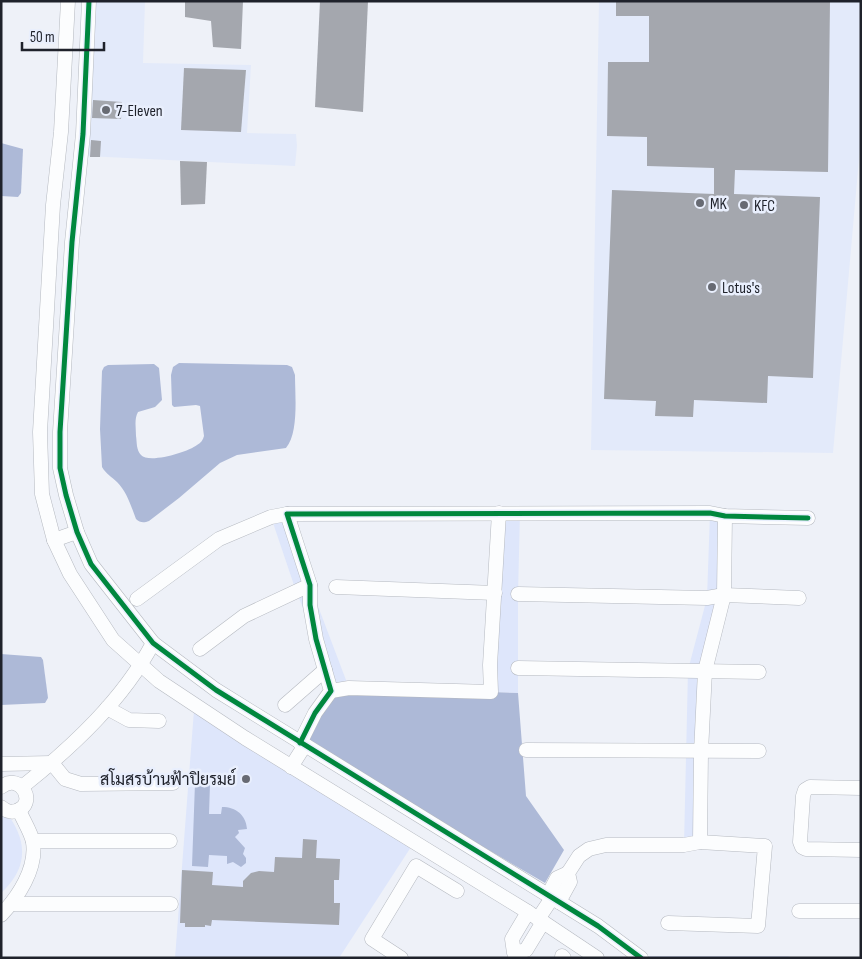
<svg xmlns="http://www.w3.org/2000/svg" width="862" height="959" viewBox="0 0 862 959" font-family="'Sofia Sans Condensed',Sarabun,sans-serif">
<rect width="100%" height="100%" fill="#eef1f8"/>
<g fill="#e3eafa">
<path d="M91,1H145L143,63L251,65L247,133L296,134L297,146L295,166L86,156Z"/>
<path d="M599,1H861V136L833,453L591,450Z"/>
</g>
<g fill="#dee6fb">
<path d="M499,513H520L518,594V693L491,692Z"/>
<path d="M710,513L725,516L724,595L705,671L700,842L684,845L688,670L707,598Z"/>
<path d="M287,514L310,585L349,688L331,691L316,639L296,591L271,517Z"/>
<path d="M194,710L411,847L339,958H175Z"/>
<path d="M1,814L9,816C29,845 26,870 1,893Z"/>
<path d="M638,956H790L786,958H641Z"/>
</g>
<g fill="#adb9d7">
<path d="M1,143L23,149L21,193L18,197L1,196Z"/>
<path d="M179,363L287,365L292,367L295,375C295,394 299,433 286,448L237,455L220,463L179,498L149,521C144,523 140,523 136,519C131,506 127,492 117,482C112,477 106,474 102,467L100,429L102,371L104,367L108,365L154,364L159,368L162,400L155,407L138,412C134,419 136,428 136,436C137,442 136,450 141,455C149,464 188,452 197,445C201,443 203,440 204,436L200,406L196,405L174,407L172,405L171,375L173,367Z"/>
<path d="M1,654L41,657L43,660L48,698L45,703L1,705Z"/>
<path d="M491,692L518,693L526,796L564,850L545,883L302,741L331,695Z"/>
<path d="M195,783L210,784L209,814H221L222,807C236,807 246,815 247,829L238,830L239,833L235,837L245,848L243,854L246,858V863L241,867L233,862L227,864V856L209,855L208,867L192,866Z"/>
</g>
<g fill="#a4a7ae">
<path d="M185,1H243L241,49L213,47L211,21L185,17Z"/>
<path d="M320,1H368L363,112L315,107Z"/>
<path d="M616,1H830L828,172L735,170L734,194L820,197L813,378L768,376L767,403L694,400L693,417L655,416L656,401L604,399L612,190L714,194V168L647,166V137L607,136L608,62H649V16H616Z"/>
<path d="M184,68L246,70L241,132L181,130Z"/>
<path d="M93,100L122,102L121,119L92,118Z"/>
<path d="M91,140L101,141L100,157H90Z"/>
<path d="M180,161L207,162L205,204L181,205Z"/>
<path d="M303,839L317,840L316,858L340,859L339,880H334V903H340L339,925L212,920L211,926L205,925V927H185V923H180L182,870L213,872L212,885L243,887V881L251,873L259,871L274,872L275,857L302,858Z"/>
</g>
<g fill="none" stroke-linecap="round" stroke-linejoin="round">
<defs>
<g id="minor">
<path d="M68,1L61,132L53,205L40,432L42,494L54,540L70,574L113,640L159,681L245,738L528,912L597,958"/>
<path d="M89,1L83,134L72,242L60,432V468L66,495L77,532L91,564L153,643L216,690L598,926L641,958"/>
<path d="M54,540L77,532"/>
<path d="M336,587L495,593"/>
<path d="M518,594L707,598L724,595L799,598"/>
<path d="M137,599L219,539L271,517L287,514"/>
<path d="M200,649L244,616L310,585"/>
<path d="M518,668L759,672"/>
<path d="M331,691L349,688L491,692L490,665L499,513"/>
<path d="M285,705L325,670"/>
<path d="M107,708L129,720L159,721"/>
<path d="M300,743L315,713L331,691L316,639L310,605V585L287,514L710,513L725,516L808,518"/>
<path d="M526,750L759,751"/>
<path d="M1,764L52,763L65,779L81,784L173,783"/>
<path d="M291,767L305,745"/>
<path d="M1,787C21,771 38,805 16,811C10,813 6,811 1,807"/>
<path d="M22,787C72,747 123,700 153,643"/>
<path d="M861,788L810,787L805,790L803,796L800,842L802,847L806,849L861,850"/>
<path d="M33,841H170"/>
<path d="M548,895L557,878L568,873"/>
<path d="M559,902L570,882L568,873L579,856L589,849L606,845H684L700,842L701,752L705,671L724,595L725,516"/>
<path d="M11,904H171"/>
<path d="M799,911H861"/>
<path d="M528,912L512,939L514,953L526,950L543,922"/>
<path d="M1,915C18,897 37,869 33,842C31,832 23,820 19,810"/>
<path d="M538,919L552,898"/>
<path d="M668,923L758,926L765,846L700,842"/>
<path d="M562,956L564,958"/>
<path d="M401,958L372,939L416,866L457,891"/>
</g>
</defs>
<use href="#minor" stroke="#b5b9c0" stroke-width="15"/>
<use href="#minor" stroke="#fcfdfe" stroke-width="14"/>
<defs>
<g id="cycleway">
<path d="M89,1L83,134L72,242L60,432V468L66,495L77,532L91,564L153,643L216,690L598,926L641,958"/>
<path d="M300,743L315,713L331,691L316,639L310,605V585L287,514L710,513L725,516L808,518"/>
</g>
</defs>
<use href="#cycleway" stroke="#e9effd" stroke-width="8"/>
<use href="#cycleway" stroke="#00873e" stroke-width="5"/>
</g>
<g fill="#676a73" stroke="#e9effd" stroke-width="2">
<circle cx="106" cy="110" r="5"/>
<circle cx="700" cy="203" r="5"/>
<circle cx="744" cy="205" r="5"/>
<circle cx="712" cy="287" r="5"/>
<circle cx="246" cy="779" r="5"/>
</g>
<g text-anchor="middle" stroke-width="5" stroke-linejoin="round" paint-order="stroke">
<g font-size="16" fill="#1f222b" stroke="#e9effd" text-anchor="start">
<text x="116" y="116">7-Eleven</text>
<text x="710" y="209">MK</text>
<text x="754" y="211">KFC</text>
<text x="722" y="293">Lotus's</text>
<text x="236" y="785" text-anchor="end">สโมสรบ้านฟ้าปิยรมย์</text>
</g>
</g>
<rect width="862" height="959" fill="none" stroke="#1f222b" stroke-width="5"/>
<path d="M22 42v8h82v-8" fill="none" stroke="#1f222b" stroke-width="2.5"/>
<text x="30" y="42" font-size="15" fill="#1f222b" stroke="#e9effd" stroke-width="4" paint-order="stroke">50 m</text>
</svg>
